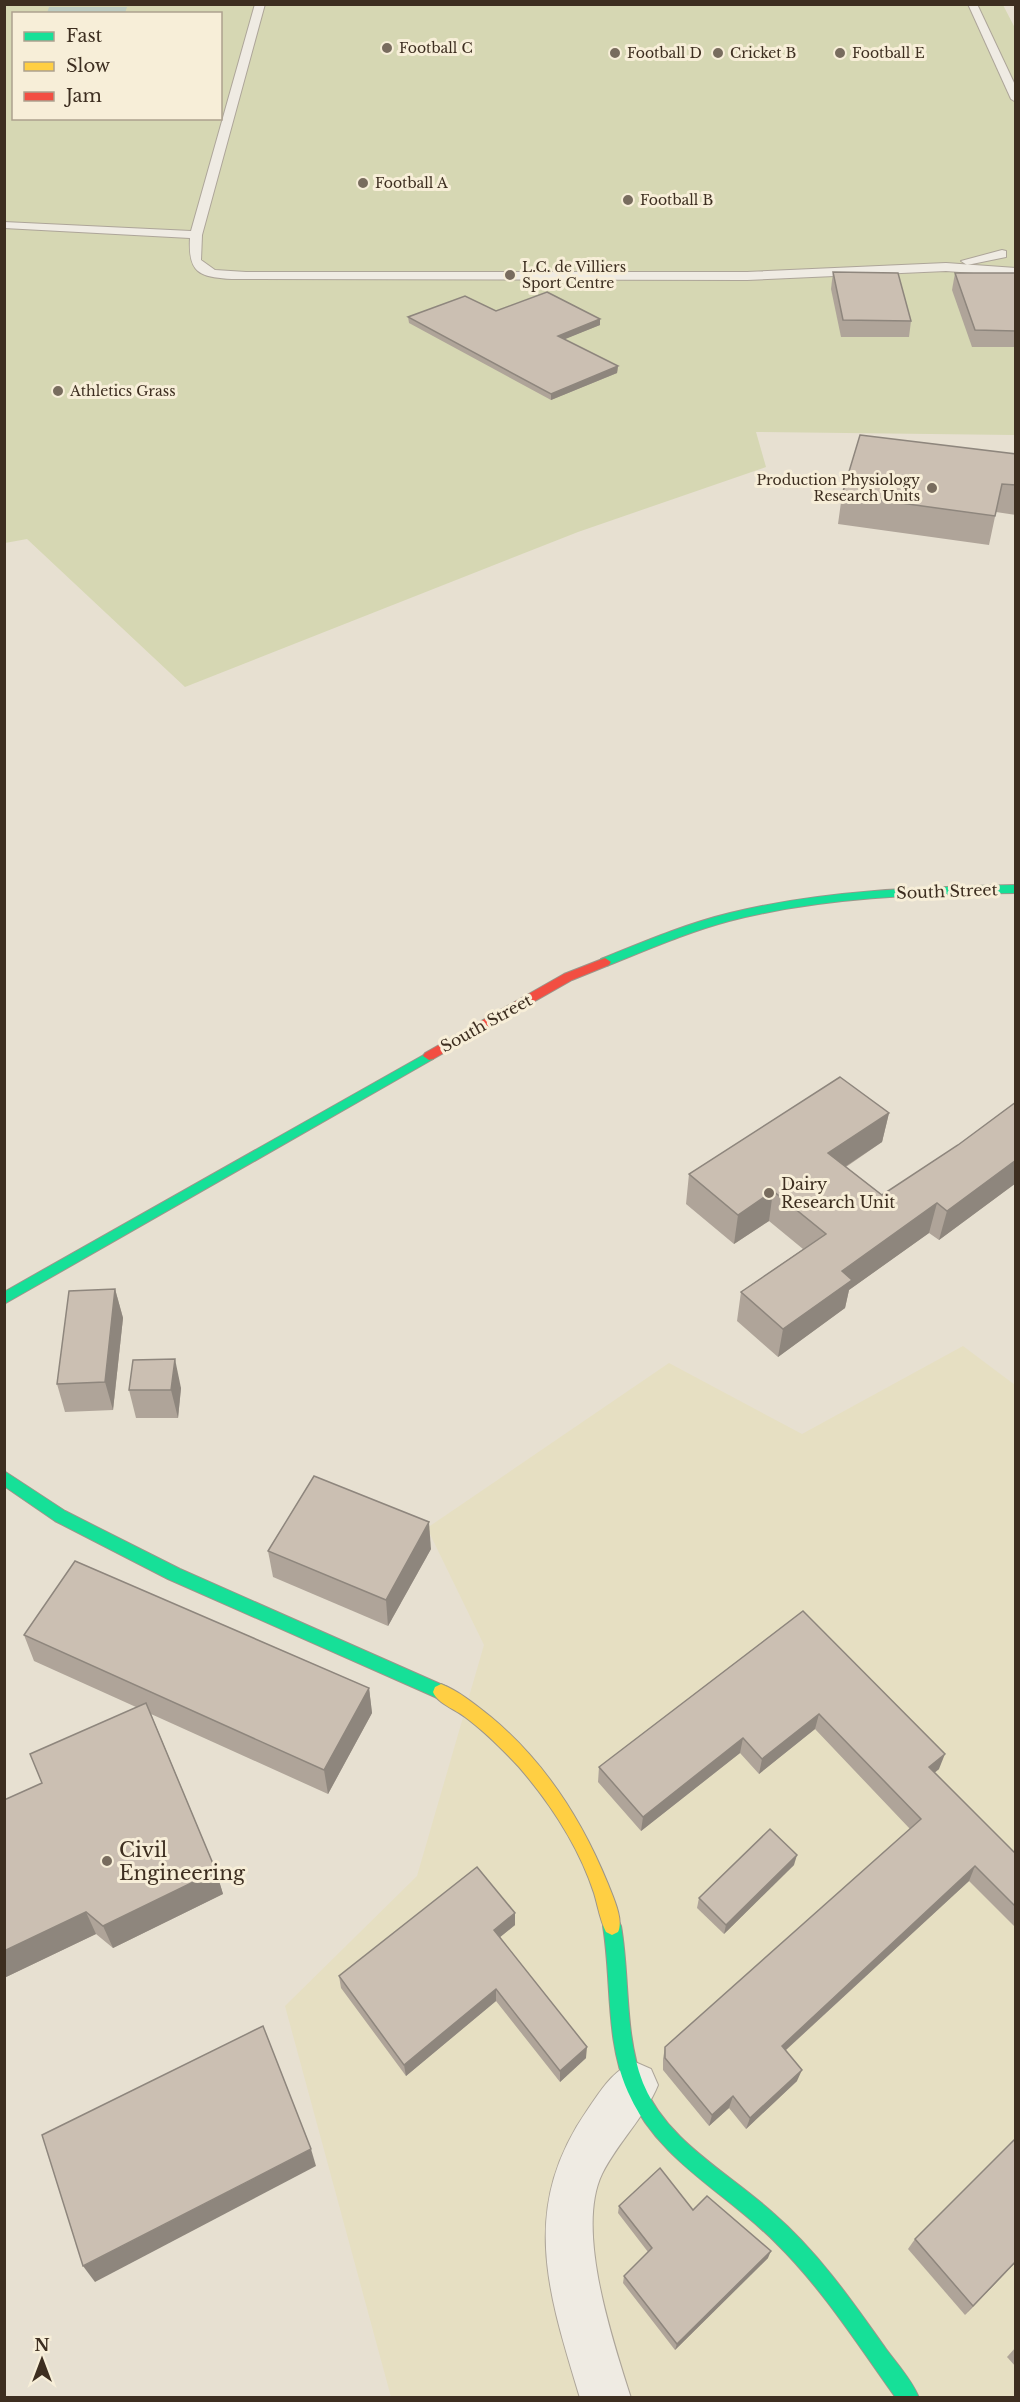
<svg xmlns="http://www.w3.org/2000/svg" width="1020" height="2402" viewBox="0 0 1020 2402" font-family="'Libre Baskerville',serif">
<rect width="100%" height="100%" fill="#e7e0d1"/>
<path fill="#e6dfc2" d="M963,1346L1015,1385V2397H391L285,2006L417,1876L484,1645L427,1528L669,1363L802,1434Z"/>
<path fill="#d6d7b3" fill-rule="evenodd" d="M4,5H1003L1016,30L1015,435L756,432L766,467L578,532L185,687L27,539L5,543ZM14,14H220V118H14Z"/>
<path fill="#bcccc2" d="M49,7H127L125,13H47Z"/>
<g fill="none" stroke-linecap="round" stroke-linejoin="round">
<defs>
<g id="lane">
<path d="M255,4H265L202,235L201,260L215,270L246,272H747L946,263L1016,268V276L946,271L747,280L232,279C199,277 188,273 190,238L4,228V222L191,231Z"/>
<path d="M968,4H977L1016,87V102L1011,99Z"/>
<path d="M1002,250L1006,251V257L967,265L961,261Z"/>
</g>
<path id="street" d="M635,2062L651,2069L658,2085C645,2117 618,2142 602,2174C575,2230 613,2341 631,2398H580C548,2292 519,2208 588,2109C602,2089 612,2071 635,2062Z"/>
<g id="fast">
<path d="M1016,885V893C920,894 823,897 729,921C688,932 649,949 609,965L605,966L599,962L601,959C643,942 685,924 730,913C823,890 920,887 1016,885Z"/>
<path d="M429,1052L433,1053L435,1056L433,1059L4,1304V1292Z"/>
<path d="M4,1471L65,1511L180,1569L447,1687L449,1692L447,1697L441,1700L435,1697L168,1579L55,1521L4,1486Z"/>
<path d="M612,1917L618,1920L621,1926C630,1977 624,2034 643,2083C667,2142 728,2172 773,2213C818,2252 852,2301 886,2349C897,2364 912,2380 919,2398H896C858,2345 822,2288 776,2243C726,2192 658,2161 628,2092C605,2041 612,1980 603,1926L606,1920Z"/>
</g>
<path id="slow" d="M441,1684C459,1691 476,1705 491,1717C545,1762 582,1820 608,1884C613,1897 624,1920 618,1932L612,1935L606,1932C600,1920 598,1906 594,1893C579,1847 550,1803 519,1767C502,1749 484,1731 465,1717C455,1709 438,1704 433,1692L435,1687Z"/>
<path id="jam" d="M605,958L611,962L609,965L572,980L433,1059L429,1060L423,1056L425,1053L564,974Z"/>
</defs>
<use href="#lane" stroke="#ada599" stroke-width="2"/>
<use href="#street" stroke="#ada599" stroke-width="2"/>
<use href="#fast" stroke="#9c958a" stroke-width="2"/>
<use href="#slow" stroke="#9c958a" stroke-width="2"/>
<use href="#jam" stroke="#9c958a" stroke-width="2"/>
<use href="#lane" fill="#efebe3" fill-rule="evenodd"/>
<use href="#street" fill="#efebe3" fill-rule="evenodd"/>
<use href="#fast" fill="#16e098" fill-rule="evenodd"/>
<use href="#slow" fill="#ffcf43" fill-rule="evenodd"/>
<use href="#jam" fill="#f24e42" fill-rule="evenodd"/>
</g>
<g fill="#afa499">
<path d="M833,272L911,321L909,337H841L831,289Z"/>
<path d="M955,273H1016V347H972L952,290Z"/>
<path d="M496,311L600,319V325L564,339L618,366L617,373L551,400L409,323L408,317Z"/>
<path d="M1016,454V515L996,512L989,545L838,524L842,495Z"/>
<path d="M1016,1102V1183L939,1240L929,1233L849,1290L845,1308L778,1357L737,1321L741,1292L803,1249L769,1221L734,1244L686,1204L689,1174L889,1113L882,1142L846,1167L882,1195L958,1145Z"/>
<path d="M115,1289L123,1318L113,1410L65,1412L57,1384Z"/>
<path d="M181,1388L178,1418H136L129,1390Z"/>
<path d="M431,1549L388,1626L273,1577L268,1551Z"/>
<path d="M803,1611L939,1769L934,1773L1016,1854V1928L969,1881L785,2051L797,2081L746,2129L729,2108L709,2126L663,2070V2059L665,2047L910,1829L815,1729L759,1774L740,1753L641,1831L598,1782L599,1767Z"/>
<path d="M24,1635L369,1688L372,1713L328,1794L151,1714L216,1871L223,1894L113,1948L96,1934L4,1978L42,1783L136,1707L34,1661Z"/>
<path d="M794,1865L724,1934L697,1908L699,1898Z"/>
<path d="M515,1913V1925L500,1937L586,2058L560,2082L496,2001L406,2076L341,1988L339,1976Z"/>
<path d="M619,2206L693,2210L768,2258L675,2350L623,2283L624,2276L648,2252L618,2213Z"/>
<path d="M915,2239L1016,2262L965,2315L908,2249Z"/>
<path d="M1016,2347V2367L1007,2357Z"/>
</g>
<g fill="#8e867d">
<path d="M600,319V325L558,342V336Z"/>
<path d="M618,366L617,373L551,400V394Z"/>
<path d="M889,1113L882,1142L822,1182L828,1153Z"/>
<path d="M1016,1160V1183L939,1240L947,1211Z"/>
<path d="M773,1191L769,1221L734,1244L738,1215Z"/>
<path d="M937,1203L929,1233L849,1290L845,1308L778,1357L783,1329L842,1271Z"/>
<path d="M115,1289L123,1318L113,1410L105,1382Z"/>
<path d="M175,1359L181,1388L178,1418L171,1390Z"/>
<path d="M429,1522L431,1549L388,1626L386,1600Z"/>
<path d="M369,1688L372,1713L328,1794L324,1770Z"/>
<path d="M819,1714L815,1729L759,1774L762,1759Z"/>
<path d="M743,1738L740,1753L641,1831L643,1817Z"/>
<path d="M945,1754L939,1769L923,1782L929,1767Z"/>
<path d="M797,1855L794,1865L724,1934L726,1925Z"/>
<path d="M975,1866L969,1881L777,2058L782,2046Z"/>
<path d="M216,1871L223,1894L113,1948L103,1926Z"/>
<path d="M86,1912L96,1934L4,1978V1951Z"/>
<path d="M515,1913V1925L494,1942V1930Z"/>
<path d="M496,1989V2001L406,2076L404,2065Z"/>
<path d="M587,2047L586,2058L560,2082V2071Z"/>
<path d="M802,2070L797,2081L746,2129L750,2118Z"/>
<path d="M733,2096L729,2108L709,2126L712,2115Z"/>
<path d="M311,2149L316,2166L95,2282L83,2266Z"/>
<path d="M771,2251L768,2258L675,2350L677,2344Z"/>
<path d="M1016,2261V2262L965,2315L973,2306Z"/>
</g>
<g fill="#cbbfb2" stroke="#8e867d" stroke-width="1.5">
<path d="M833,272L898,273L911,321L843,320Z"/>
<path d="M955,273H1016V331L975,330Z"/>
<path d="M547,292L600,319L558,336L618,366L551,394L408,317L465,296L496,311Z"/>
<path d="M860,435L1016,454V485L1002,484L995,516L842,495Z"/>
<path d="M840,1077L889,1113L828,1153L882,1195L958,1145L1016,1102V1160L947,1211L937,1203L842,1271L852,1280L783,1329L741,1292L826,1234L773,1191L738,1215L689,1174Z"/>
<path d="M115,1289L105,1382L57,1384L69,1291Z"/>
<path d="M175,1359L171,1390H129L133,1360Z"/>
<path d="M314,1476L429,1522L386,1600L268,1551Z"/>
<path d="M75,1561L369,1688L324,1770L24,1635Z"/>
<path d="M803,1611L945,1754L929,1767L1016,1854V1907L975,1866L782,2046L802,2070L750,2118L733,2096L712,2115L665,2058V2047L921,1819L819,1714L762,1759L743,1738L643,1817L599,1767Z"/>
<path d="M146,1703L216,1871L103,1926L86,1912L4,1951V1800L42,1783L30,1754Z"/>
<path d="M770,1829L797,1855L726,1925L699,1898Z"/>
<path d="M477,1867L515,1913L494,1930L587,2047L560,2071L496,1989L404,2065L339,1976Z"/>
<path d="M263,2026L311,2149L83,2266L42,2135Z"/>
<path d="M1016,2138V2261L973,2306L915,2239Z"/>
<path d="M660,2168L693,2210L707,2196L771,2251L677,2344L624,2276L652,2248L619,2206Z"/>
</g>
<g fill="#786c5e" stroke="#f7eed8" stroke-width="2">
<circle cx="387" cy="48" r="6"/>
<circle cx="615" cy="53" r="6"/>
<circle cx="718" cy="53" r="6"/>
<circle cx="840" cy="53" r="6"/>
<circle cx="363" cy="183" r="6"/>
<circle cx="628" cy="200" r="6"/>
<circle cx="510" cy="275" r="6"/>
<circle cx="58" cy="391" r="6"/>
<circle cx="932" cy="488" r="6"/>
<circle cx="769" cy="1193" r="6"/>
<circle cx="107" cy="1861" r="6"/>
</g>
<g text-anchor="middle" stroke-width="6" stroke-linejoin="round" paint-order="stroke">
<g font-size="14" fill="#3d2e20" stroke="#f7eed8" text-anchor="start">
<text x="399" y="53">Football C</text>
<text x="627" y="58">Football D</text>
<text x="730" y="58">Cricket B</text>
<text x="852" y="58">Football E</text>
<text x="375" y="188">Football A</text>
<text x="640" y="205">Football B</text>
<text x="522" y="272">L.C. de Villiers<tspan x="522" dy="16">Sport Centre</tspan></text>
<text x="70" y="396">Athletics Grass</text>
<text x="920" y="485" text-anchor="end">Production Physiology<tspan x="920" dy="16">Research Units</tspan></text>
</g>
<g font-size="16" fill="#3d2e20" stroke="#f7eed8">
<text transform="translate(947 891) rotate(-2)" y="6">South Street</text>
<text transform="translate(486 1023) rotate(-29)" y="6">South Street</text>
</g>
<g font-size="16" fill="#3d2e20" stroke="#f7eed8" text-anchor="start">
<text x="781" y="1190">Dairy<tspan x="781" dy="18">Research Unit</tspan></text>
</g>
<g font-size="20" fill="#3d2e20" stroke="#f7eed8" text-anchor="start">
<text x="119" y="1857">Civil<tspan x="119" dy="23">Engineering</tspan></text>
</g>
</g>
<rect width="1020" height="2402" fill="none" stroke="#3d2e20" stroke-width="12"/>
<rect x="12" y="12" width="210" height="108" fill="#f7eed8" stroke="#ada18e" stroke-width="1.5"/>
<rect x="24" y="32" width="30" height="9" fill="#16e098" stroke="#ada18e" stroke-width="1.5"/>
<text x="66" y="42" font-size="18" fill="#3d2e20">Fast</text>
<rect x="24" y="62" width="30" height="9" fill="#ffcf43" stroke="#ada18e" stroke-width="1.5"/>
<text x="66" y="72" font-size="18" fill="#3d2e20">Slow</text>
<rect x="24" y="92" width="30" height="9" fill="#f24e42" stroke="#ada18e" stroke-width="1.5"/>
<text x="66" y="102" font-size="18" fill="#3d2e20">Jam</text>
<g transform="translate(42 2360)" stroke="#f7eed8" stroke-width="4.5" paint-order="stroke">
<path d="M0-4.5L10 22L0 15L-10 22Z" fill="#3d2e20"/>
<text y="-9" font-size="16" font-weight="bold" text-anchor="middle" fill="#3d2e20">N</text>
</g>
</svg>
